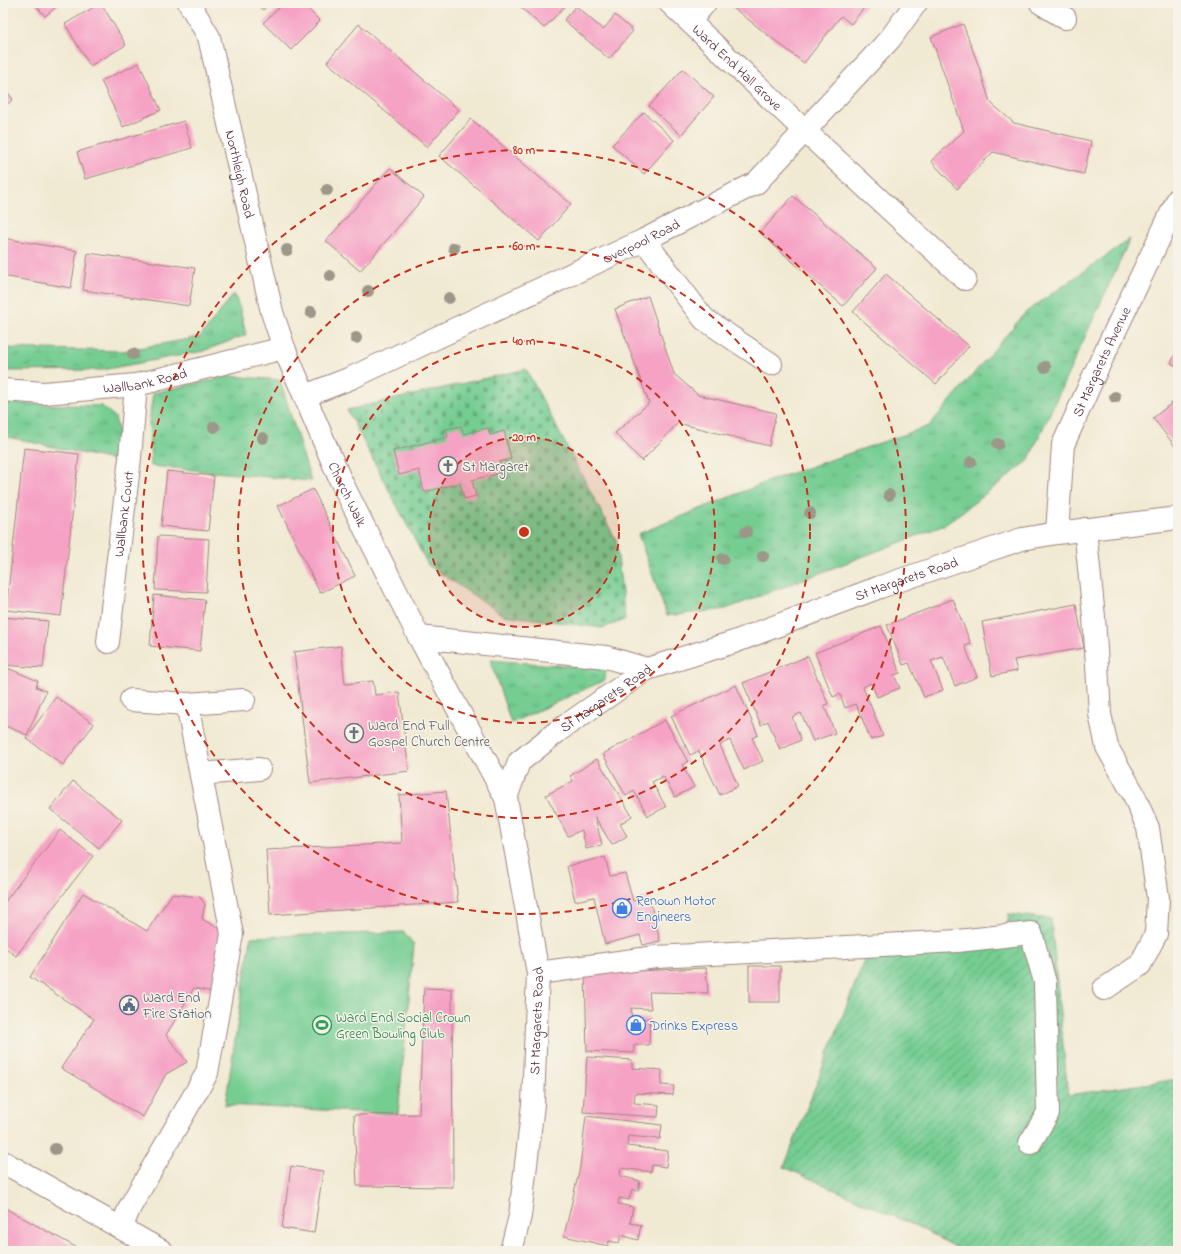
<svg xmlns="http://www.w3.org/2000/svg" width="1181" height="1254" viewBox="0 0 1181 1254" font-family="'Indie Flower',sans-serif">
<defs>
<pattern id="grass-tufts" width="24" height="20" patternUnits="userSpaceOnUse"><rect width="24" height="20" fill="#75cd92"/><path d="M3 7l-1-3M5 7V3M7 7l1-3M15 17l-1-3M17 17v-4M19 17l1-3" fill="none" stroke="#62a677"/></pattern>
<pattern id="cemetery-stones" width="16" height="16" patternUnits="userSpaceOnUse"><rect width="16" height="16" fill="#75cd92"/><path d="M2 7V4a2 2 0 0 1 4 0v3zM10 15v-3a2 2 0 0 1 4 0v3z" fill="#62a677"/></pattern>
<pattern id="garden-furrows" width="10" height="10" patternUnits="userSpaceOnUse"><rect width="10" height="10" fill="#75cd92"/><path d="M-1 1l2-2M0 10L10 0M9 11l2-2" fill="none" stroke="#62a677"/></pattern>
</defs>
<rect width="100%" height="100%" fill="#f7f3e8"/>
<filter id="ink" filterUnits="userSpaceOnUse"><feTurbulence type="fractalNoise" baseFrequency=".025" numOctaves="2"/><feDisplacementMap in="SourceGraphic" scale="8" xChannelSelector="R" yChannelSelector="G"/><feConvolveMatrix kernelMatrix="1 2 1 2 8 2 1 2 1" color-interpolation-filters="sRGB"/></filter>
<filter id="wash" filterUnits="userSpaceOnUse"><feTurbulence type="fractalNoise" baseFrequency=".012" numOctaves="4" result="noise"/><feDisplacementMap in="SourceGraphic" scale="16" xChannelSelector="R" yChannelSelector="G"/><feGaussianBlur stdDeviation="0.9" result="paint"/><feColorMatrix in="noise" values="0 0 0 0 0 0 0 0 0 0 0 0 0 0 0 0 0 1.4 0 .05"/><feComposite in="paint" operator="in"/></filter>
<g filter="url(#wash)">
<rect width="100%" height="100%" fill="#f1ead3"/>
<g fill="url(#grass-tufts)" stroke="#60765e">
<path d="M1130,239L1028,461L945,525L726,609L667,616L638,534L769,481L929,426L1026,312Z"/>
<path d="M234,294L240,309L246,335L203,351L102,370L3,371V348L123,351L200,337Z"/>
<path d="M230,376L280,380L311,481L151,466L149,423L153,393Z"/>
<path d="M3,403L102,406L115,417L119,435L117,461L3,436Z"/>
<path d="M490,660L606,669L605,680L511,723Z"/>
</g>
<path fill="url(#cemetery-stones)" stroke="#60765e" d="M526,369L616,540L625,620L602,628L503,615L428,565L347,410Z"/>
<path fill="url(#garden-furrows)" stroke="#60765e" d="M1009,914L1051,919L1068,1095L1178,1079V1251H963L916,1226L784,1167L865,958L1004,945Z"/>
<path fill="#75cd92" stroke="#60765e" d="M404,932L414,945L398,1114L225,1105L251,937Z"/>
<g id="blocks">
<g fill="#f6a2c5">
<path d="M34,3H61L45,16Z"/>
<path d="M101,3L126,45L90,66L65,24Z"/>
<path d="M255,3H270L263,10Z"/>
<path d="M284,3H302L320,21L291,50L263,23Z"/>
<path d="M516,3H568L544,28Z"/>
<path d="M727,3H799L801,5L803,3H868L851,24L841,16L804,63Z"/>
<path d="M576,6L603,30L615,15L633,31L609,59L564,20Z"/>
<path d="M359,24L459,110L427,147L327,62Z"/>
<path d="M963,24L979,67L990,102L1014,123L1091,141L1084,174L993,152L957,189L931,161L964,131L931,37Z"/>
<path d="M139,63L161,110L123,127L101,81Z"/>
<path d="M683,69L714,97L681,135L649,106Z"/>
<path d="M3,88L13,99L3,108Z"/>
<path d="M644,112L674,140L644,174L612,145Z"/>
<path d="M471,119L571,204L539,241L439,156Z"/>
<path d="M184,121L192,148L85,179L77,152Z"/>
<path d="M390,168L424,197L360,271L326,241Z"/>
<path d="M793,196L877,268L843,306L760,233Z"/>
<path d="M3,238L77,251L71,288L3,276Z"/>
<path d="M88,253L195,268L189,306L83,290Z"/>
<path d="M886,274L969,346L936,384L853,312Z"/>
<path d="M648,296L674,374L698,395L776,413L769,446L678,423L642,461L615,433L649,403L615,309Z"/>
<path d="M1178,349V367L1171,363Z"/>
<path d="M1178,398V450L1153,418Z"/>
<path d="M461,426L463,434L488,428L490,435L504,431L511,459L499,462L502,473L472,480L476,496L464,499L460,483L424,492L419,470L399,475L393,451L448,437L446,429Z"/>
<path d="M24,448L79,454L61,616L6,610Z"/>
<path d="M167,471L214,476L208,531L161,526Z"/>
<path d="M313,489L355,576L320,593L278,506Z"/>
<path d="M158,536L209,539L206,592L155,590Z"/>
<path d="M154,595L205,600L200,651L150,646Z"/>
<path d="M953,599L971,644L965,646L977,677L955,686L943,657L931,661L943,690L924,697L909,663L903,665L887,625Z"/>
<path d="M1076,604L1084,648L1014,660L1017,671L992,676L982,622Z"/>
<path d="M3,617L48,621L43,668L3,665Z"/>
<path d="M881,626L900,673L894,675L900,688L877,697L871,683L863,687L883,736L871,740L856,704L845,708L840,694L833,697L815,653Z"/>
<path d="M341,646L345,684L373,681L375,695L399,692L409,771L310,783L294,652Z"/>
<path d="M808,656L828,704L824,705L835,733L813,741L801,713L792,717L801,740L780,750L768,721L761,725L743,683Z"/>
<path d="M3,666L38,681L36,687L46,691L27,735L3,725Z"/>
<path d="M736,685L758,735L752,738L763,761L744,770L730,740L720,745L738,786L720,795L699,751L690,755L671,716Z"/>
<path d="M56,697L94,724L63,765L26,738Z"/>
<path d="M665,720L688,762L682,765L694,787L675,797L663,776L652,782L666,807L648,816L634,791L626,796L603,754Z"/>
<path d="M597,759L632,816L620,824L627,836L612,845L595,817L602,845L586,849L582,830L568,836L546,795L573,781L570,776Z"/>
<path d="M73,781L122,820L99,848L50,809Z"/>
<path d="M446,791L458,902L270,915L266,850L402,843L399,795Z"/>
<path d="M60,830L93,856L16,956L3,946V904Z"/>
<path d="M605,857L610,876L625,873L633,901L649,897L660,941L643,945L640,935L605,944L594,897L575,901L567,866Z"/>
<path d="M83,893L147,931L172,894L200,897L205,904L202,919L222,930L213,992L194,988L166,1035L187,1062L166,1074L143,1117L61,1068L94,1019L30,977Z"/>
<rect x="749" y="966" width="31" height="36"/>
<path d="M706,968L708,993L649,992L651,1009L631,1008L632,1019L650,1018L649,1045H634V1053L587,1051L585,973Z"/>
<path d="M424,988L452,989L453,1187L357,1186L354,1115L419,1114Z"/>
<path d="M587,1057L632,1060V1068L662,1070L661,1085L674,1086L673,1095L635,1093L634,1103L659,1105L658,1117L583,1112Z"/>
<path d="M586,1116L662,1125L660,1139L628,1136L627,1146L668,1151L666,1167L652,1165L651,1172L621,1168L620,1176L640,1181L638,1191L632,1189L629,1200L619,1198L618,1204L633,1207L630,1223L641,1225L638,1240L621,1235L619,1243L609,1241L608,1246L564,1236L580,1167Z"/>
<path d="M291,1166L323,1171L314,1233L282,1228Z"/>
<path d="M3,1207L83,1251H3Z"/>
</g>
</g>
</g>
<g filter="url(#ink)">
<use href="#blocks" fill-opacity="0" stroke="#9e847f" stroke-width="1"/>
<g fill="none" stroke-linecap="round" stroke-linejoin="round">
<defs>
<g id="minor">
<path id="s1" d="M189,3L209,37L272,312L284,348L340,479L419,637L506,798"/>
<path id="s2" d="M670,3L805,131L965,279"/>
<path d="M1041,3L1065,18"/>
<path d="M690,21L705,3"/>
<path d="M644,240L704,319L771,364"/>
<path id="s3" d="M3,390L44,393L136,385L284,348"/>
<path id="s4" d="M305,396L351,378L644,240L756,183L890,39L916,3"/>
<path d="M1085,529L1094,617L1100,714L1107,747L1133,793L1148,828L1158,898L1156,934L1140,965L1104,989"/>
<path id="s5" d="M1057,533L1063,445L1096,371L1178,199"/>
<path d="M419,637L606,657L647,669"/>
<path id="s6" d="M108,642L130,458L136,385"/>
<path d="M131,700L187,704"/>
<path d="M201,774L259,769"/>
<path d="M538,973L656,957L958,941L1031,933L1045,982L1048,1113L1030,1143"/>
<path d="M121,1228L130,1207L207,1073L232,934L187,704L244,700"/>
<path id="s7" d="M511,1251L520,1216L533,1104L538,973L506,798L519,762L558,731L647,669L734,642L880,587L1022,539L1057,533L1178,518"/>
</g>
<path id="major" d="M3,1162L162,1251"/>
</defs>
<use href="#minor" stroke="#9e847f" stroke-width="24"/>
<use href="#major" stroke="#9e847f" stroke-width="24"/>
<use href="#minor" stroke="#fff" stroke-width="22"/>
<use href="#major" stroke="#fff" stroke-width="22"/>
</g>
<g fill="#9c9788">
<circle cx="327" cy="190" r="6"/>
<circle cx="454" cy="248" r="6"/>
<circle cx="287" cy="250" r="6"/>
<circle cx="330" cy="276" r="6"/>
<circle cx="368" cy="291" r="6"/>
<circle cx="449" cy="298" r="6"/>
<circle cx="311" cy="312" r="6"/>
<circle cx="356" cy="338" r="6"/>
<circle cx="133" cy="354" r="6"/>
<circle cx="1045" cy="367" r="6"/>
<circle cx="1115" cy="397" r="6"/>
<circle cx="214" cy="427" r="6"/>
<circle cx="263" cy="438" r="6"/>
<circle cx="998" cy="444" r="6"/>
<circle cx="971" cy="462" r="6"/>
<circle cx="889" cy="495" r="6"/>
<circle cx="810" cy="513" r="6"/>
<circle cx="746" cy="532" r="6"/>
<circle cx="763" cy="556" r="6"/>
<circle cx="723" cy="559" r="6"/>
<circle cx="55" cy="1149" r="6"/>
</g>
</g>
<circle cx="524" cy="532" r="95" fill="#c8321e" fill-opacity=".12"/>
<g fill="none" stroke="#c8321e" stroke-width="2" stroke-dasharray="7 5">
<circle cx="524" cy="532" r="95"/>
<circle cx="524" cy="532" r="191"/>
<circle cx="524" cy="532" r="286"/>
<circle cx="524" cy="532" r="382"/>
</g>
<defs>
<symbol id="church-ring" viewBox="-11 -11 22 22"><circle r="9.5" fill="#f7f3e8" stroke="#6b7280" stroke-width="1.5"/><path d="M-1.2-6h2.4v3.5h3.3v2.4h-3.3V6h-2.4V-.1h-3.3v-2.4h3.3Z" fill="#6b7280"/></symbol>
<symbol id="shop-ring" viewBox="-11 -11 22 22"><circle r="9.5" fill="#f7f3e8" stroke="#3f7fe0" stroke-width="1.5"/><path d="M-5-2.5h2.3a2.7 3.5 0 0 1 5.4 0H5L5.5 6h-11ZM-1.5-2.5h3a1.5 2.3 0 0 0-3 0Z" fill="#3f7fe0"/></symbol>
<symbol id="civic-ring" viewBox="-11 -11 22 22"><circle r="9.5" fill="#f7f3e8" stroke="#5c6f8a" stroke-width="1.5"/><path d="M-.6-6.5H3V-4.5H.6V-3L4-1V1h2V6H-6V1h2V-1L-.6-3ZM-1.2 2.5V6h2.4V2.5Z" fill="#5c6f8a"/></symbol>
<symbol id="stadium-ring" viewBox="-11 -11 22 22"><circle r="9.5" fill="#f7f3e8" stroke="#2e9e5b" stroke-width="1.5"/><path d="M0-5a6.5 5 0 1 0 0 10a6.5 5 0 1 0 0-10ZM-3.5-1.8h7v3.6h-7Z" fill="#2e9e5b"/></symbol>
</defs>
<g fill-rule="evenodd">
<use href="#church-ring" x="437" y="455" width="22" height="22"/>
<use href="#church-ring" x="343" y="722" width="22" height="22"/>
<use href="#shop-ring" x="611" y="897" width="22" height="22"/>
<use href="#civic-ring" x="118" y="994" width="22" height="22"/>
<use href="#stadium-ring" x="311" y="1014" width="22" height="22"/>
<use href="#shop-ring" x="625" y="1014" width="22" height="22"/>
</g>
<g text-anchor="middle" stroke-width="3" stroke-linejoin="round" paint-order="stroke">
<g font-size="14" fill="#4a1f2b" stroke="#f7f3e8">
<text dy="5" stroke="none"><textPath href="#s2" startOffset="93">Ward End Hall Grove</textPath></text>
<text dy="5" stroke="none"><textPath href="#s1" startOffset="180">Northleigh Road</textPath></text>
<text dy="5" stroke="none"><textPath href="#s4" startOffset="370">Overpool Road</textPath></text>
<text dy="5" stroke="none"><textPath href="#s5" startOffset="180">St Margarets Avenue</textPath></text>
<text dy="5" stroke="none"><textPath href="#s3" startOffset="143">Wallbank Road</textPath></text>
<text dy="5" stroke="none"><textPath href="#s1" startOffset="519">Church Walk</textPath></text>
<text dy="5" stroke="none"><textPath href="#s6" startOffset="129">Wallbank Court</textPath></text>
<text dy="5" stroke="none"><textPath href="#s7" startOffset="929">St Margarets Road</textPath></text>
<text dy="5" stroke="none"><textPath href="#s7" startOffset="604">St Margarets Road</textPath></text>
<text dy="5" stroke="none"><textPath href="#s7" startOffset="232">St Margarets Road</textPath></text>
</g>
<g font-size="14" fill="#5b616d" stroke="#f7f3e8" text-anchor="start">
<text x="462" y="471">St Margaret</text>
<text x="368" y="730">Ward End Full<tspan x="368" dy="16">Gospel Church Centre</tspan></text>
</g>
<g font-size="14" fill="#366cbe" stroke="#f7f3e8" text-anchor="start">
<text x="636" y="905">Renown Motor<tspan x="636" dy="16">Engineers</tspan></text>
<text x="650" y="1030">Drinks Express</text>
</g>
<g font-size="14" fill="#4e5e75" stroke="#f7f3e8" text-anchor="start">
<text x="143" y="1002">Ward End<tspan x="143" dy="16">Fire Station</tspan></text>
</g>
<g font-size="14" fill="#27864d" stroke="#f7f3e8" text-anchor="start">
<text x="336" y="1022">Ward End Social Crown<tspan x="336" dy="16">Green Bowling Club</tspan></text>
</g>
</g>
<circle cx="524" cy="532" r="6" fill="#c8321e" stroke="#f7f3e8" stroke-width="2"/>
<g font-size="12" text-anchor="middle" font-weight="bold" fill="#c8321e" stroke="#f7f3e8" stroke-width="3" stroke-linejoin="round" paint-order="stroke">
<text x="524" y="154">80 m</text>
<text x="524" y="250">60 m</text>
<text x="524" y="345">40 m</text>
<text x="524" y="441">20 m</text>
</g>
<rect width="1181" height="1254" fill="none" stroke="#f7f3e8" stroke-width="16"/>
</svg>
